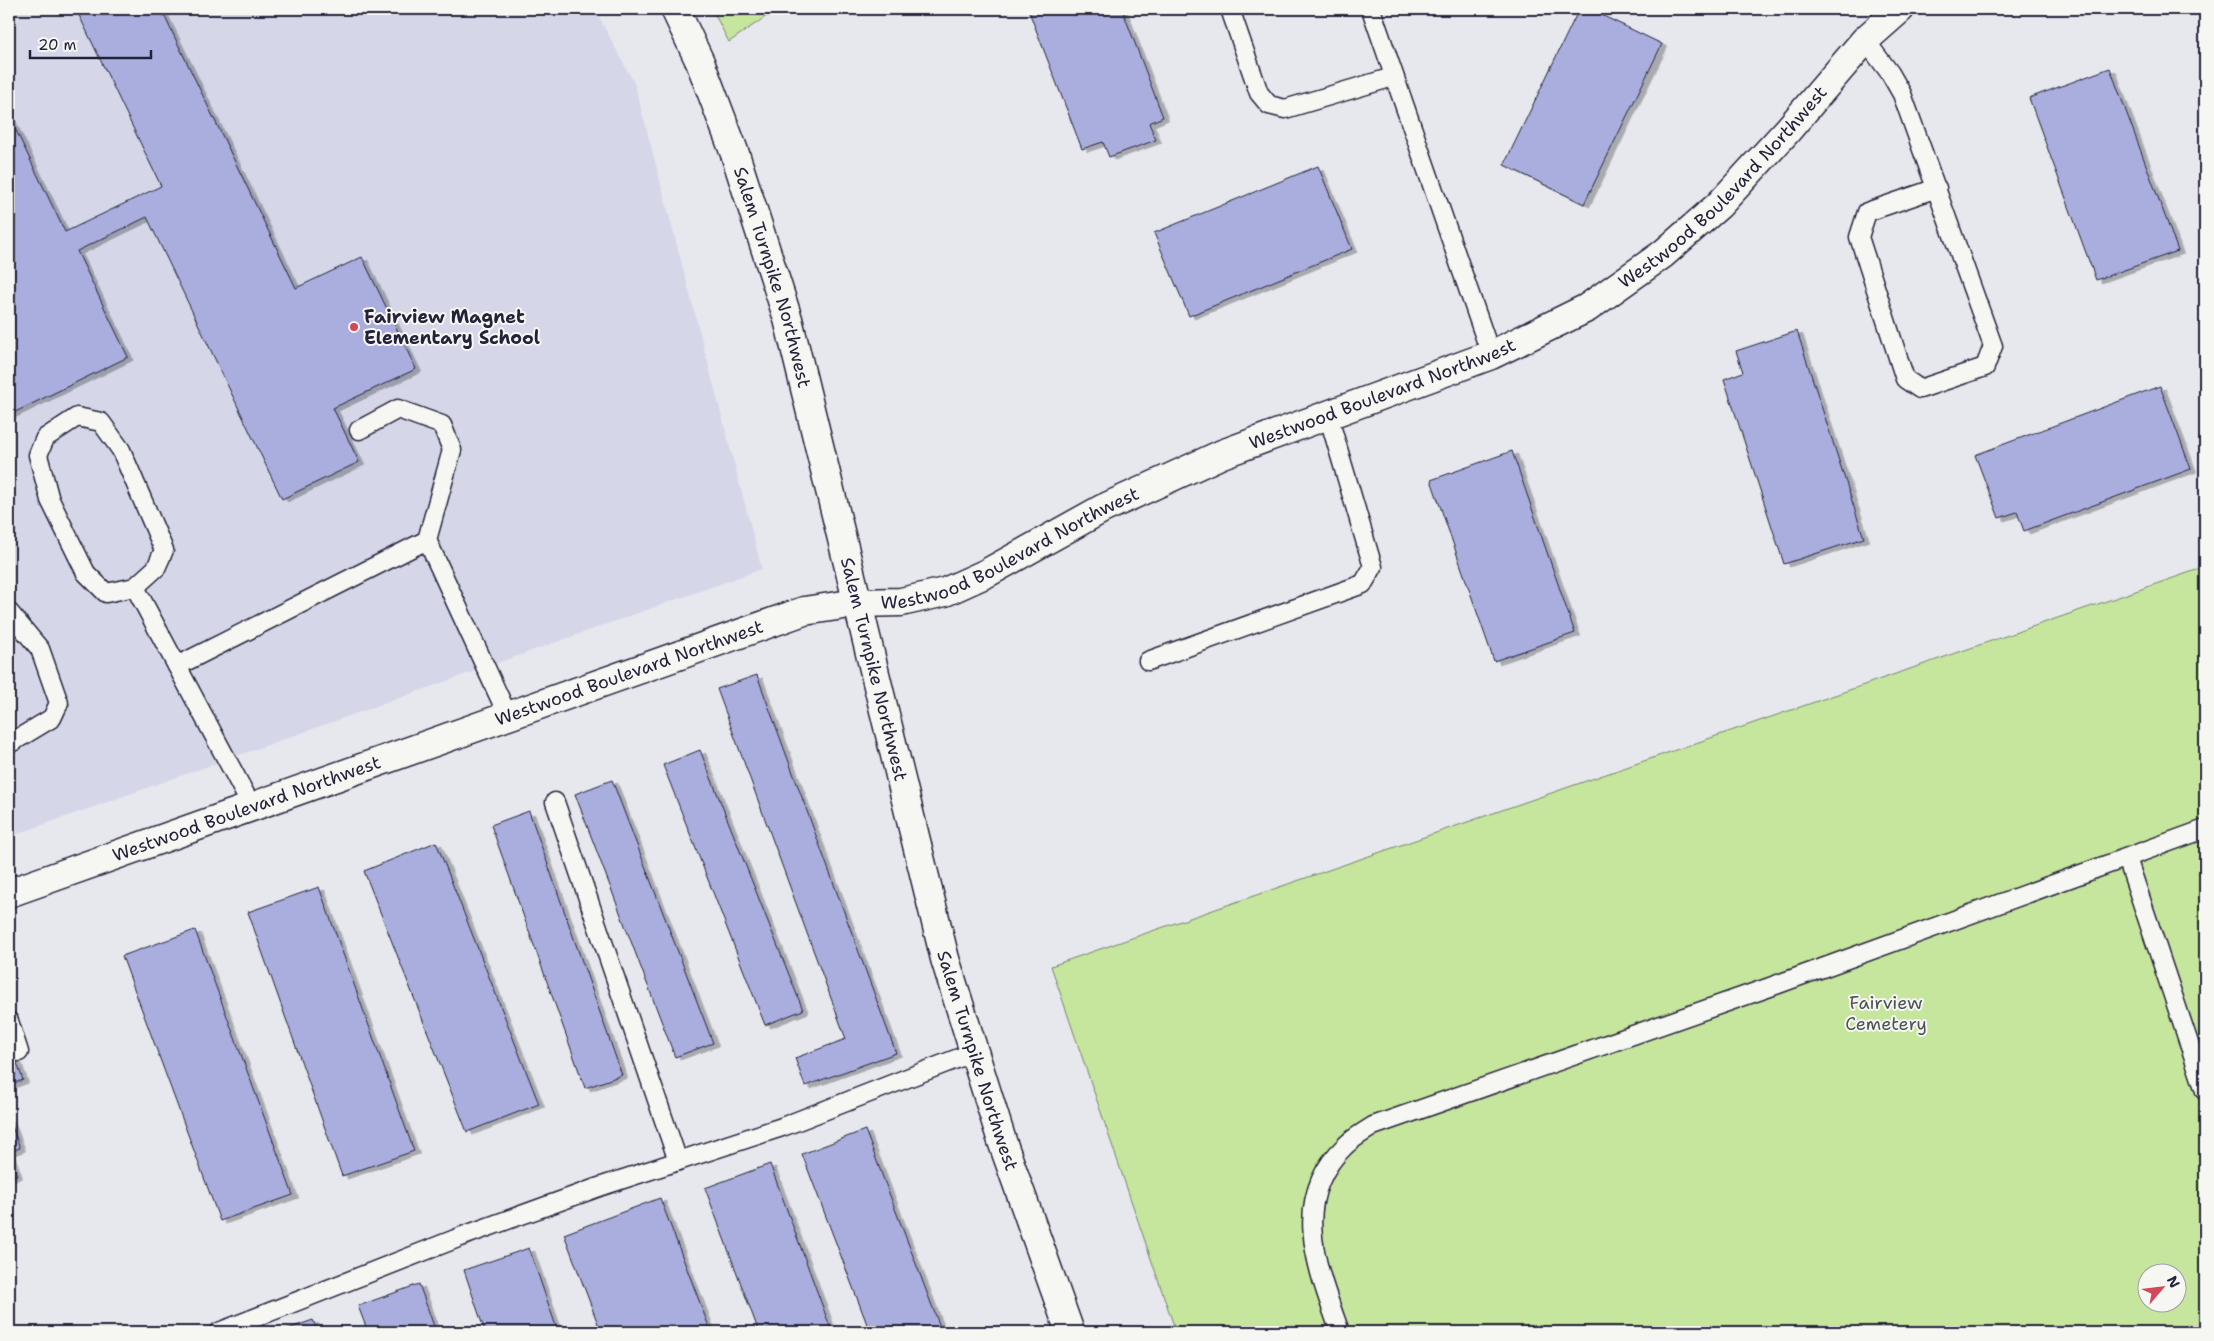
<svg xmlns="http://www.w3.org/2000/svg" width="2214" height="1341" viewBox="0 0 2214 1341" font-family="'Shantell Sans',sans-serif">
<defs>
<filter id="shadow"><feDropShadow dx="5.5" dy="3" stdDeviation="0" flood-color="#0004"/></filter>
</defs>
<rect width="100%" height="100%" fill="#e7e8ee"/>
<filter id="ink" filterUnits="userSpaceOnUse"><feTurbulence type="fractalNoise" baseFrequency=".02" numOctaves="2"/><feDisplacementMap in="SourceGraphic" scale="10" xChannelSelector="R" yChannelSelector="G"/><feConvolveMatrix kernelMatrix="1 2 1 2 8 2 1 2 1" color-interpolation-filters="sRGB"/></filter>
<g filter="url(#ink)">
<path fill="#d5d7e9" d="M9,9H595L635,85L762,569L9,837Z"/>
<g fill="#c6e59d" stroke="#74846c" fill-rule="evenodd">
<path d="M712,9H777L729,42Z"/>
<path d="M2205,567V1332H1176L1051,966ZM2146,1274H2176V1304H2146Z"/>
</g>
<g fill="#aaaede" stroke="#22223b" filter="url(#shadow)">
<path d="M76,9H161L296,288L362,257L416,369L333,408L359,462L282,499L147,217L77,251L128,357L9,415V116L65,232L161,186Z"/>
<path d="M1028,9H1122L1163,117L1149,123L1156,140L1109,157L1103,142L1082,149Z"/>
<path d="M1579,9H1589L1662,44L1584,204L1504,165Z"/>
<path d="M2110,68L2178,251L2096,280L2029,98Z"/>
<path d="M1318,166L1352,249L1189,316L1154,233Z"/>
<path d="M1797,331L1864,538L1784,564L1724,379L1743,372L1736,351Z"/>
<path d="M2160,386L2191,469L2024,531L2017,512L1999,518L1975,455Z"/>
<path d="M1512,451L1575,633L1494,661L1431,480Z"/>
<path d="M757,675L896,1053L805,1086L795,1058L846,1039L717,689Z"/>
<path d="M700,750L803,1010L765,1025L663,765Z"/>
<path d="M612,780L713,1043L675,1057L575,794Z"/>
<path d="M529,811L622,1075L585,1088L491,825Z"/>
<path d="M436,842L539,1104L467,1132L364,871Z"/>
<path d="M319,887L414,1151L342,1176L248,912Z"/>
<path d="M195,930L293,1195L220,1221L122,956Z"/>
<path d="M9,1040L23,1080L9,1085Z"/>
<path d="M9,1118L20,1148L9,1152L17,1175L9,1178Z"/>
<path d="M865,1130L942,1332H870L802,1154Z"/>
<path d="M770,1164L832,1332H759L705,1188Z"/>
<path d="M660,1198L711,1332H601L564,1234Z"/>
<path d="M529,1248L558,1332H485L464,1270Z"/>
<path d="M419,1284L436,1332H368L358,1306Z"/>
<path d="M313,1320L318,1332H279Z"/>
</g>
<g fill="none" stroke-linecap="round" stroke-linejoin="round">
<defs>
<g id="service">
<path d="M1230,9L1259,93L1269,105L1285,109L1393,77"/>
<path d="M1371,9L1491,355"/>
<path d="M1865,40L1890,73L1902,94L1993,346L1985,367L1920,389L1905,379L1859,237L1867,212L1937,188"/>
<path d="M77,417L101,422L121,450L164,550L156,568L135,587L106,593L86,573L50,500L38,455L45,438Z"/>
<path d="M427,540L508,716"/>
<path d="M135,587L252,807"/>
<path d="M9,612L40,649L59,703L52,718L9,744"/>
<path d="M1148,661L1363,584L1373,567L1328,415"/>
<path d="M177,666L427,540L452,450L442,425L398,409L359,430"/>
<path d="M555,802L678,1161"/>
<path d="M2127,858L2205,1091"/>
<path d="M9,1021L19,1052"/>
<path d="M219,1332L463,1236L599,1187L782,1127L974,1052"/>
<path d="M1340,1332C1318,1270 1288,1200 1345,1146C1353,1138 1364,1132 1373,1126L1770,987L2205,829"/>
</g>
<g id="minor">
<path id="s1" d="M857,603L901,602L945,592L987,573L1102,509L1222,454L1491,355L1587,308L1663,254L1719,205L1787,131L1865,40L1900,9"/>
</g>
<g id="tertiary">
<path id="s2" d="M675,9L700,62L735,154L788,319L945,959L1002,1141L1070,1332"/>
<path id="s3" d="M9,893L804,611L857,603"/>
</g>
</defs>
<use href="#service" stroke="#22223b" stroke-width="21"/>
<use href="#minor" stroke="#22223b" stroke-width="31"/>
<use href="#tertiary" stroke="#22223b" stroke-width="31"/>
<use href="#service" stroke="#f6f6f2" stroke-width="18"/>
<use href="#minor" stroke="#f6f6f2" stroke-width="28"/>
<use href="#tertiary" stroke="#f6f6f2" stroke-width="28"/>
</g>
</g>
<circle fill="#d1495b" stroke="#f6f6f2" stroke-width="2" cx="354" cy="327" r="5"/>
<g text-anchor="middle" stroke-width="4" stroke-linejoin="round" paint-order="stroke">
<g font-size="18" fill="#22223b" stroke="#f6f6f2">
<text dy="6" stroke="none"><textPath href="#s1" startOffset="975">Westwood Boulevard Northwest</textPath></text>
<text dy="6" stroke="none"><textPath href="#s2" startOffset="286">Salem Turnpike Northwest</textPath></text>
<text dy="6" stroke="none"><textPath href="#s1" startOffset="570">Westwood Boulevard Northwest</textPath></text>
<text dy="6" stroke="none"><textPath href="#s1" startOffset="165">Westwood Boulevard Northwest</textPath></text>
<text dy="6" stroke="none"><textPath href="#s2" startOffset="691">Salem Turnpike Northwest</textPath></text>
<text dy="6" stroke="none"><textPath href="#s3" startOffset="658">Westwood Boulevard Northwest</textPath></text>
<text dy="6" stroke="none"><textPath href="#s3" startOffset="252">Westwood Boulevard Northwest</textPath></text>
<text dy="6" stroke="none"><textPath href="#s2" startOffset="1096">Salem Turnpike Northwest</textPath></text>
</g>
<g font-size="18" font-weight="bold" fill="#22223b" stroke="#f6f6f2" text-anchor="start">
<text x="364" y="323">Fairview Magnet<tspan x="364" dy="21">Elementary School</tspan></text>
</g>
<g font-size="18" fill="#4b5354" stroke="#f6f6f2">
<text x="1886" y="1009">Fairview<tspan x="1886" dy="21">Cemetery</tspan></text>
</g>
</g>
<rect width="2214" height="1341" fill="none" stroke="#f6f6f2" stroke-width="30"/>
<rect x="15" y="15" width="2184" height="1311" fill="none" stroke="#22223b" stroke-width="2" filter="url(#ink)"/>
<g transform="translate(2162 1288) rotate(62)"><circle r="24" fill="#f6f6f2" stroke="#a1a1a9"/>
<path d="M0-4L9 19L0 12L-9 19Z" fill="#d1495b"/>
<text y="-8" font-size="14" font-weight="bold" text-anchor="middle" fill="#22223b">N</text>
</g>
<path d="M30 50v8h121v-8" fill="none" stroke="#22223b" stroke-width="2.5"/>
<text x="38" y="50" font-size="15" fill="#22223b" stroke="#f6f6f2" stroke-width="4" paint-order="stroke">20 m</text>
</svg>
